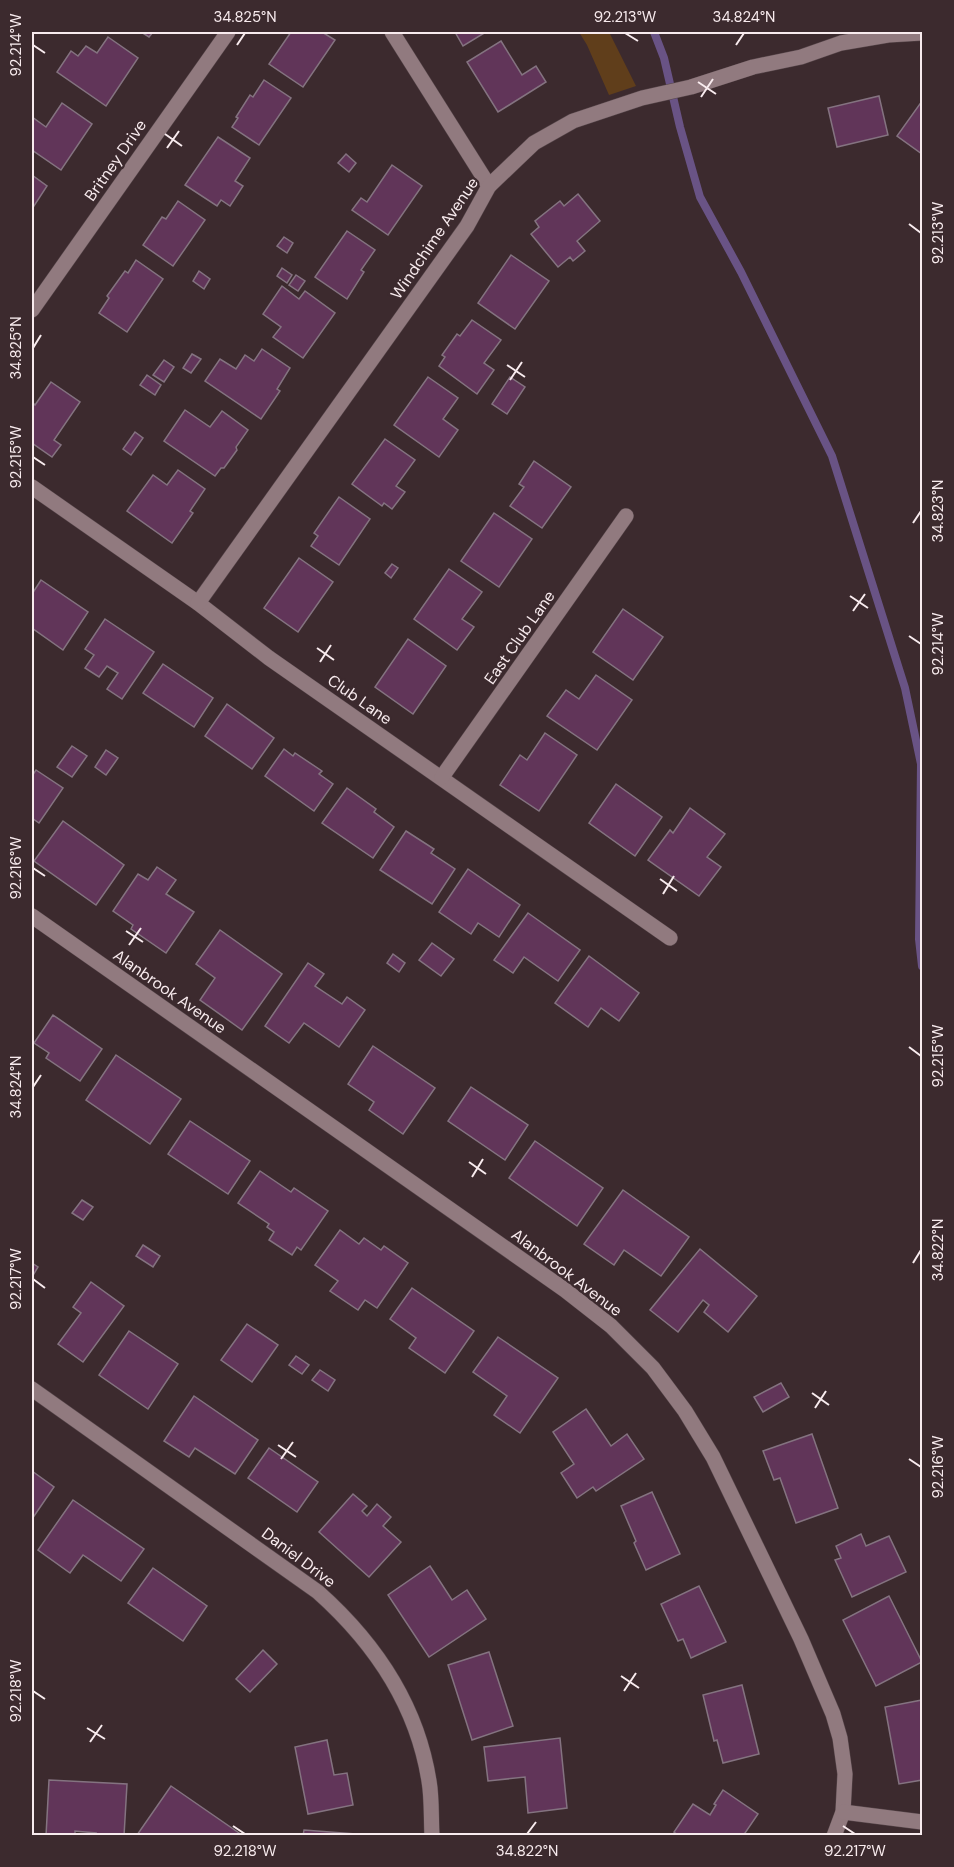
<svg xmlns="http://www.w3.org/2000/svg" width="954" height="1867" viewBox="0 0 954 1867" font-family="'DM Sans',sans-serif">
<rect width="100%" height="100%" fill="#3c2a2e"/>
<path fill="#603e1b" d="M579,32H609L636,86L609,95L587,45Z"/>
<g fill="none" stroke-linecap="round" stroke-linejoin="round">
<path stroke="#695385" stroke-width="8" d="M654,32L664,58L680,127L700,197L741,272L832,456L905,688L921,764L919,939L922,966"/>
</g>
<g fill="#613559" stroke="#847380" stroke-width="1.5">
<path d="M141,32H153L149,37Z"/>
<path d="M291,32H322L335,40L303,87L269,64Z"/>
<path d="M455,32H486L463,46Z"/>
<path d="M108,37L138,58L106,106L57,72L71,51L78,56L86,46L97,53Z"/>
<path d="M501,41L522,75L536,66L546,82L498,112L467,62Z"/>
<path d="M264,80L291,98L259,145L232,127L238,118L236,117L250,95L253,97Z"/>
<path d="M879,96L888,135L837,147L828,108Z"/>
<path d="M922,101V154L897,136Z"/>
<path d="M62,103L92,124L61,170L32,150V117L46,127Z"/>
<path d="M218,137L250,158L235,181L243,186L230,206L221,200L217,206L185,185Z"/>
<path d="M346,154L356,163L349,172L338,163Z"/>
<path d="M392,165L422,186L388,235L352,210L361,198L367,202Z"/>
<path d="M32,175L47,186L32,209Z"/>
<path d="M578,194L600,221L577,241L585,251L573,261L570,257L558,267L531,234L539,227L535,221L560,201L564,206Z"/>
<path d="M178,201L205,220L173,266L143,245L162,217L166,219Z"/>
<path d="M347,231L375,250L361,270L364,272L347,299L315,277Z"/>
<path d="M284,237L293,243L287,253L277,246Z"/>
<path d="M511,255L549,281L515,329L478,303Z"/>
<path d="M136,260L163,279L127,332L99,313L109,298L107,296L125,271L128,273Z"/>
<path d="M282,268L292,275L287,283L277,276Z"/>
<path d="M199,271L210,279L204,289L193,281Z"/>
<path d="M296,275L305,281L298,291L289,285Z"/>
<path d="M282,286L299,299L305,291L335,313L303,358L273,337L281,327L263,314Z"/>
<path d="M472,320L501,340L484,363L494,370L477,394L439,366L445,357L442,355L457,334L460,336Z"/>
<path d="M262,349L290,368L277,389L280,391L261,419L205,381L220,359L236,369L245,355L254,361Z"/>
<path d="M192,354L201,359L191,373L183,368Z"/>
<path d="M164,360L174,367L164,382L153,375Z"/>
<path d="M147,375L161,385L155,395L140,385Z"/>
<path d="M428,377L458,398L443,419L458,430L439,457L394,425Z"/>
<path d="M510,377L525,387L507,414L492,404Z"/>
<path d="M51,382L80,402L54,440L61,445L52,457L32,443V405L33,403L35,405Z"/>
<path d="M185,410L210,427L222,411L248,430L236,447L237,450L224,468H221L215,476L164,441Z"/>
<path d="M135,432L143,438L131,455L123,449Z"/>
<path d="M385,439L415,460L396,486L405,492L392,509L384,503L382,506L352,484Z"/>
<path d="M534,461L571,487L542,528L510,506L524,487L519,484Z"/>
<path d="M178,470L205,489L190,511L193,513L172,543L127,511L153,475L167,485Z"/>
<path d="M339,497L370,519L339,565L311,546L318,536L314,533Z"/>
<path d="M494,513L532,539L499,587L461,561Z"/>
<path d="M299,558L333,582L298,632L264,608Z"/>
<path d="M392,564L398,568L391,578L385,573Z"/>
<path d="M449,569L482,592L462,619L474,627L457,650L414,619Z"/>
<path d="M41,580L88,612L63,650L32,628V594Z"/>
<path d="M623,609L663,637L633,680L593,652Z"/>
<path d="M105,619L154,652L122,699L107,689L118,673L107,666L99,677L85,668L94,655L85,649Z"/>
<path d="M408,639L446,666L413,714L375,687Z"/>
<path d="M163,664L213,698L194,727L143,693Z"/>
<path d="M596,675L632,700L597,750L547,716L566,690L579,699Z"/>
<path d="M227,704L274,738L252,769L205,736Z"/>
<path d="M545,733L577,755L539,811L500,785L520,755L527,760Z"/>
<path d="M72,746L87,756L72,777L57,767Z"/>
<path d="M284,749L293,756L295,753L322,771L319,774L333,784L314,811L265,776Z"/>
<path d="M106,750L118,758L106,775L95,767Z"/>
<path d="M36,770L63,788L39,823L32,818V776Z"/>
<path d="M616,784L662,817L635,856L589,823Z"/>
<path d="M347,788L376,809L374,812L394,827L373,858L322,823Z"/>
<path d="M690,808L725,834L707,857L721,867L699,896L648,860L670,830L673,833Z"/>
<path d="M63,821L124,865L96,905L34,861Z"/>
<path d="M406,831L434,849L431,853L455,869L432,904L380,870Z"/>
<path d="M157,867L176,880L166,894L194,912L166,953L131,929L133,925L113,911L138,874L148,880Z"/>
<path d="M468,869L520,905L499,937L478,923L471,934L439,912Z"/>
<path d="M528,913L580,950L558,981L524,957L513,973L494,960Z"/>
<path d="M220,930L282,974L242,1030L200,1000L215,978L196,964Z"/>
<path d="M432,943L454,959L441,976L419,960Z"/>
<path d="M393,954L405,963L399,972L387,963Z"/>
<path d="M589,956L639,993L619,1021L601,1008L588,1027L555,1003Z"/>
<path d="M308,963L324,974L315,986L342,1004L347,997L365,1010L339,1047L304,1023L289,1043L265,1026Z"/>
<path d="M53,1015L102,1049L80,1081L46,1058L49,1053L34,1043Z"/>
<path d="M373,1046L435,1088L403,1134L369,1110L374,1102L348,1084Z"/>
<path d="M116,1055L181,1099L150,1144L86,1100Z"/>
<path d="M471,1087L528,1125L505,1160L448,1121Z"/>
<path d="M190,1121L250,1161L228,1194L168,1154Z"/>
<path d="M535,1141L603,1188L577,1226L509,1178Z"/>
<path d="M260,1171L291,1192L294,1188L328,1211L301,1250L297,1247L292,1255L269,1240L274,1232L267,1227L269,1224L238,1203Z"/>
<path d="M623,1190L689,1237L661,1276L624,1250L614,1265L584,1244Z"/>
<path d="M82,1200L93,1207L83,1220L72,1213Z"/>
<path d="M340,1230L359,1244L364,1238L381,1250L384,1246L408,1263L377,1308L365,1300L358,1310L330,1291L338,1281L315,1265Z"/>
<path d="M143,1245L160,1256L153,1267L136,1256Z"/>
<path d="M700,1249L757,1296L728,1332L704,1312L709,1305L703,1300L678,1332L650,1310Z"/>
<path d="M32,1263L38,1267L32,1277Z"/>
<path d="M91,1282L124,1306L83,1362L58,1344L81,1313L73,1307Z"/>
<path d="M412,1288L474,1331L445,1373L409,1348L416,1338L390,1319Z"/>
<path d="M247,1324L278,1345L252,1382L221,1360Z"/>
<path d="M129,1331L178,1364L148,1409L99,1375Z"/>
<path d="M498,1337L558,1378L520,1433L494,1415L507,1396L473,1372Z"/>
<path d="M296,1356L309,1365L302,1374L289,1365Z"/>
<path d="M320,1370L335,1380L328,1391L312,1380Z"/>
<path d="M781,1383L789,1397L763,1412L754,1397Z"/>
<path d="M194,1396L258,1440L235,1474L195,1448L189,1457L164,1441Z"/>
<path d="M586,1409L611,1446L627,1434L644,1459L596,1491L593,1487L577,1498L561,1473L574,1464L553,1432Z"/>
<path d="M812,1434L838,1508L796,1523L780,1478L774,1480L763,1451Z"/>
<path d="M269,1448L318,1482L297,1512L248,1478Z"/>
<path d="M32,1471L54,1487L32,1519Z"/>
<path d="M652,1492L680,1554L646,1570L634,1543L636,1541L621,1506Z"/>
<path d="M353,1494L367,1506L362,1511L367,1516L377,1504L391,1517L383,1526L401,1542L369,1577L319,1532Z"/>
<path d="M73,1500L144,1549L121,1581L83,1555L70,1573L38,1550Z"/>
<path d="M861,1534L866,1546L889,1536L906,1572L852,1597L835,1560L841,1558L836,1546Z"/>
<path d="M430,1566L452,1600L467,1590L486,1619L429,1657L388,1595Z"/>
<path d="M153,1568L207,1606L183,1641L128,1603Z"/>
<path d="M699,1586L726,1642L691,1658L683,1639L678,1641L661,1604Z"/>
<path d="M889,1596L922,1662L876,1686L843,1620Z"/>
<path d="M263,1650L277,1664L250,1692L236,1679Z"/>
<path d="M489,1652L513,1726L472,1740L448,1665Z"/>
<path d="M742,1685L759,1754L723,1763L717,1740L714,1741L703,1695Z"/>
<path d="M922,1700V1780L899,1784L885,1707Z"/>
<path d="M560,1738L567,1808L528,1813L525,1777L488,1781L484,1747Z"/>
<path d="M327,1740L334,1775L347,1773L353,1805L308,1814L295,1747Z"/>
<path d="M49,1780L127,1784L124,1836H95L96,1833L75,1831V1836H46Z"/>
<path d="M171,1786L239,1833L238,1836L137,1835Z"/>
<path d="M723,1790L758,1814L743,1836H679L674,1832L693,1804L710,1815L716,1805L714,1804Z"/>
<path d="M304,1830L369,1835L303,1836Z"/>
</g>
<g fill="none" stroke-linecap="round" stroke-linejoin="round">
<defs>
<g id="minor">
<path d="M392,32L489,186"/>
<path d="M32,310L228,32"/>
<path d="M32,487L198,603L269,658L670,938"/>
<path d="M198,603L467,226L489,186L534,143L573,121L642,98L691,87L753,67L801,57L841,43L888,35L922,33"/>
<path d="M442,777L626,516"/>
<path d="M32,916L565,1290L611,1326L653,1368L685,1411L713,1457L801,1639L833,1714L840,1738L845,1774L843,1812L834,1836"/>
<path d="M32,1389L318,1592C374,1642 417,1705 429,1781C432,1798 431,1817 432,1836"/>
<path d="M843,1812L922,1822"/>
</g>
</defs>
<use href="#minor" stroke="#56464a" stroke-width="16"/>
<use href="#minor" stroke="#917a7f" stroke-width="15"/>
</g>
<path fill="none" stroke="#f8ebee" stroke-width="2" d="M625,33L638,41M33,45L45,53M237,45L245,33M736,45L744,33M698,82L716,94M701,97L713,79M165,134L182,146M167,148L179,131M909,224L921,233M33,348L41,335M507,365L525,377M510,380L522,362M33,457L45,465M913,523L921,511M850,596L868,608M853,611L865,594M909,636L921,644M317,648L334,660M320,662L331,645M33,868L45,876M660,879L677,891M663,894L674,876M126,931L143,942M129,945L141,928M909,1047L921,1056M33,1087L41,1075M469,1162L486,1174M472,1177L483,1159M913,1263L921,1250M33,1279L45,1288M812,1393L829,1405M815,1408L826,1391M278,1445L296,1457M281,1459L293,1442M909,1459L921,1467M621,1676L639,1688M33,1691L45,1699M624,1691L636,1673M87,1728L105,1739M90,1742L102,1725M233,1826L245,1834M843,1826L855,1834M527,1834L536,1822"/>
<g text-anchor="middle" stroke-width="4.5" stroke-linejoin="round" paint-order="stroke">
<g font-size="16" fill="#f8ebee" stroke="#3c2a2e">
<text transform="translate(115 160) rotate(-55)" y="6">Britney Drive</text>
<text transform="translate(434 238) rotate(-56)" y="6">Windchime Avenue</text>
<text transform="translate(519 637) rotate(-55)" y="6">East Club Lane</text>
<text transform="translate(360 699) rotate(35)" y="6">Club Lane</text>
<text transform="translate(170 991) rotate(35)" y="6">Alanbrook Avenue</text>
<text transform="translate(567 1272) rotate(37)" y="6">Alanbrook Avenue</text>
<text transform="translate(299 1557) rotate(37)" y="6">Daniel Drive</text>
</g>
</g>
<rect width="954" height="1867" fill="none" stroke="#3c2a2e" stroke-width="66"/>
<rect x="33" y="33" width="888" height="1801" fill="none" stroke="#f8ebee" stroke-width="2"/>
<g font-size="15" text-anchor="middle" fill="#f8ebee">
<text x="245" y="22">34.825°N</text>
<text x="625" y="22">92.213°W</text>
<text x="744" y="22">34.824°N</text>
<text transform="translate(16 45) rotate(-90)" y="5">92.214°W</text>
<text transform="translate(938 233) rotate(-90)" y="5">92.213°W</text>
<text transform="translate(16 348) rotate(-90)" y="5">34.825°N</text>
<text transform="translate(16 457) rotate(-90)" y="5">92.215°W</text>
<text transform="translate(938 511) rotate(-90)" y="5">34.823°N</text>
<text transform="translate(938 644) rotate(-90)" y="5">92.214°W</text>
<text transform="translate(16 868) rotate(-90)" y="5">92.216°W</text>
<text transform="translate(938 1056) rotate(-90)" y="5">92.215°W</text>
<text transform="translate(16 1087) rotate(-90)" y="5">34.824°N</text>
<text transform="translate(938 1250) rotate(-90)" y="5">34.822°N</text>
<text transform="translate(16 1279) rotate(-90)" y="5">92.217°W</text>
<text transform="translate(938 1467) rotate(-90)" y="5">92.216°W</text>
<text transform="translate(16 1691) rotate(-90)" y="5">92.218°W</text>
<text x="245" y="1856">92.218°W</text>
<text x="527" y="1856">34.822°N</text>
<text x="855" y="1856">92.217°W</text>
</g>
</svg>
